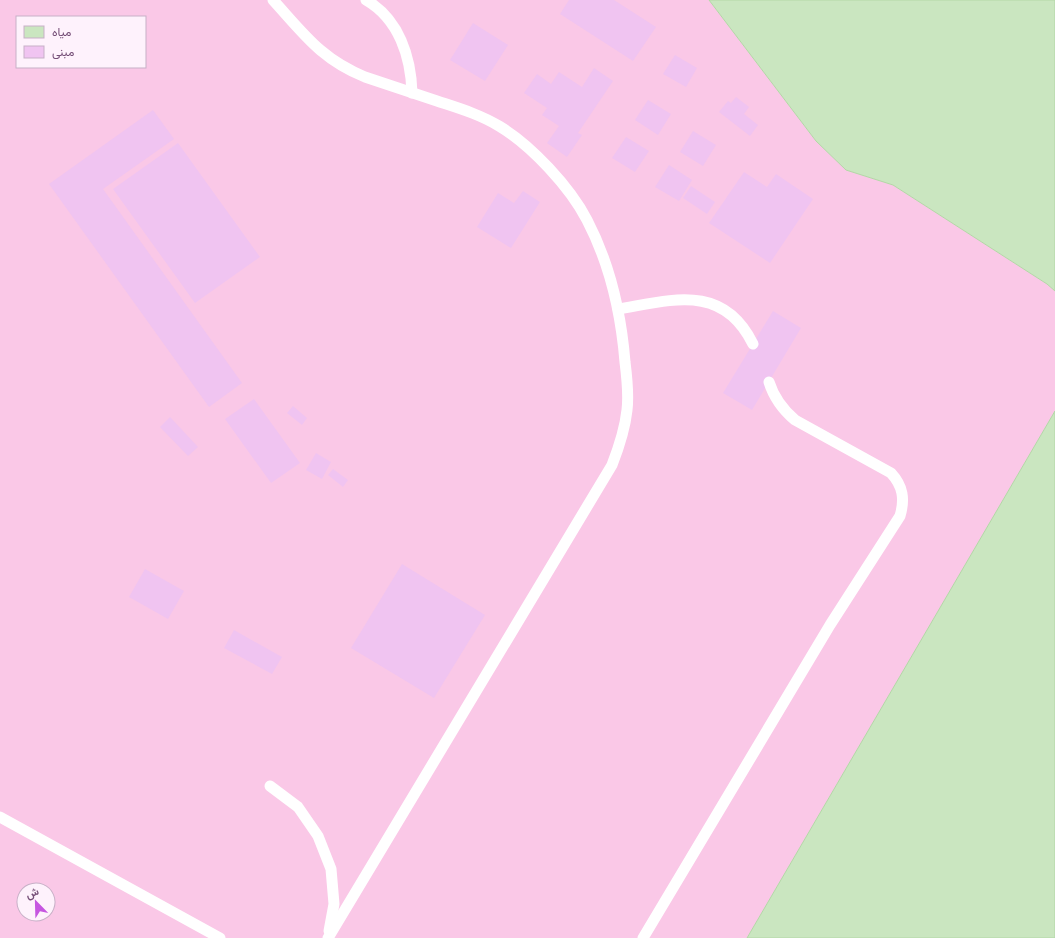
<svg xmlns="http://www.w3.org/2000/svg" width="1055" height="938" viewBox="0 0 1055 938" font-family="Barlow,Vazirmatn,sans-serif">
<rect width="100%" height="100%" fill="#fcebf9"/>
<path fill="#fac8e7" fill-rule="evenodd" d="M0,0H709L816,141L846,170L893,185L1047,284L1055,291V411L747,938H0ZM17,17H145V67H17ZM24,890H48V914H24Z"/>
<g fill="#cae6c0" stroke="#b3d7a6">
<path d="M709,0H1055V291L1047,284L893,185L846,170L816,141Z"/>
<path d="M1055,411V938H747Z"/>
</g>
<g fill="#f0c4f1">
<path d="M569,0H614L656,27L633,61L560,14Z"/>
<path d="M473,23L508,45L485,81L450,60Z"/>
<path d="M675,55L697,68L686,87L663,74Z"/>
<path d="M594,68L613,81L578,133L582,135L567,157L547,143L559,126L542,115L547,108L524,93L537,74L551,84L559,72L582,87Z"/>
<path d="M736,97L749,107L744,114L758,125L750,136L719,112L728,101L731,103Z"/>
<path d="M648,100L671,114L658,135L635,120Z"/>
<path d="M153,110L174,139L103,189L242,383L209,407L49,184Z"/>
<path d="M693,131L716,145L703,166L680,152Z"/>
<path d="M626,137L649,151L635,172L612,158Z"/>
<path d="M178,143L260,257L195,303L113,189Z"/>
<path d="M669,165L692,180L679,201L655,187Z"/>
<path d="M744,172L767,187L776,174L813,199L770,263L709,223Z"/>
<path d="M691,186L715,202L707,214L683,198Z"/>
<path d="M523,191L540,202L511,248L477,227L498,193L514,203Z"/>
<path d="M773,311L801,328L752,410L723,393Z"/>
<path d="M254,399L300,463L271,483L225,419Z"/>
<path d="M293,406L307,418L302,425L287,413Z"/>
<path d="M170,417L198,447L188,456L160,427Z"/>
<path d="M316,453L331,462L322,479L306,470Z"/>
<path d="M333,469L348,480L343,487L328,475Z"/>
<path d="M402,564L485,615L434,698L351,648Z"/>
<path d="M145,569L184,591L168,619L129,597Z"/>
<path d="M234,630L282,657L272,674L224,648Z"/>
</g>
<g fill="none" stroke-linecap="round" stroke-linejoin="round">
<g stroke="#fff" stroke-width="11">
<path d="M273,0C304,34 321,59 365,77C389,85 413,93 437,101C458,108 479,114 499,126C531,145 570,187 587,220C610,264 621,313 625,362C627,378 629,394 627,410C625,429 619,447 612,465L328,938"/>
<path d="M366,0C399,19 411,57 412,93"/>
<path d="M618,309C672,300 723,283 753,344"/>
<path d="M270,786L298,807L318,836L331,869L334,904L329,931"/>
<path d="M0,817L220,938"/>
<path d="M643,938L830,625L900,516C905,499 903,486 891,473L795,420C782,409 774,398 769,382"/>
</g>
</g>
<rect x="16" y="16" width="130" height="52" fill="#fef2fc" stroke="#c7b0c7"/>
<rect x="24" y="26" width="20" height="12" fill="#cae6c0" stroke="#c7b0c7"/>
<text x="52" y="36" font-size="12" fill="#754e77">مياه</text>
<rect x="24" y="46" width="20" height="12" fill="#f0c4f1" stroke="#c7b0c7"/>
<text x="52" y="56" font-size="12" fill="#754e77">مبنى</text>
<g transform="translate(36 902) rotate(337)"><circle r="19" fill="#fef2fc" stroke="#c7b0c7"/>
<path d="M0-3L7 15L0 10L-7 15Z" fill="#c656e0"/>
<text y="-6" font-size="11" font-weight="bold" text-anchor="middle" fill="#754e77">ش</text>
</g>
</svg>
